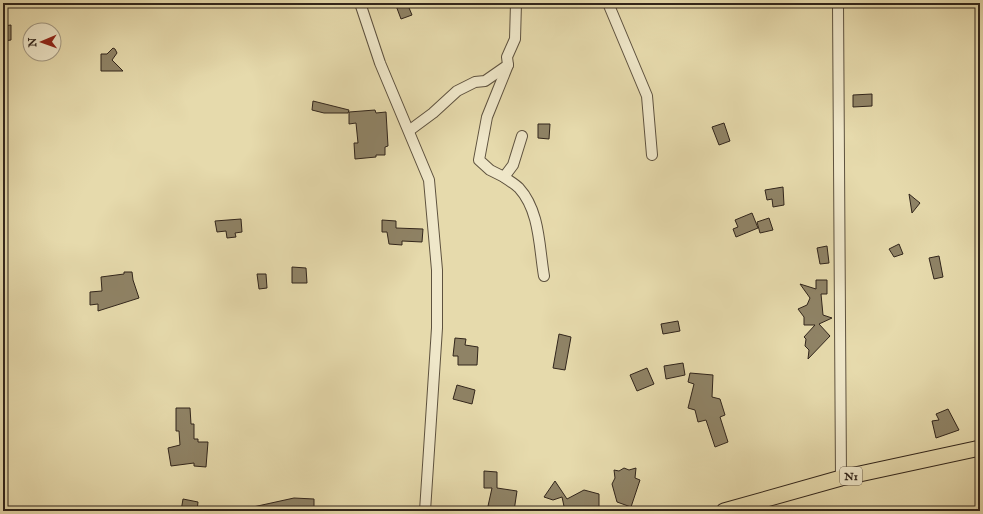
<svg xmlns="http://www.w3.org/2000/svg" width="983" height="514" viewBox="0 0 983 514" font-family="'IM FELL English',serif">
<rect width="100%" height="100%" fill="#e6daac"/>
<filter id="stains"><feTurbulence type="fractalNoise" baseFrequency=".005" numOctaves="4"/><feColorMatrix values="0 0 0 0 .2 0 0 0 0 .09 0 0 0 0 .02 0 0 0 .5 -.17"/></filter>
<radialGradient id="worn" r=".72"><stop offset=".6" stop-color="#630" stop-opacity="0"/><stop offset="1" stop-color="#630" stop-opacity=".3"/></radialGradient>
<g fill="#8f8366" stroke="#31251b">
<path d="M395,3H407L412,15L401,19Z"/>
<path d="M11,25V40L3,41V26Z"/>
<path d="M113,48L115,49L117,53L112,60L123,71H101V54H107Z"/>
<path d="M872,94V106L853,107V95Z"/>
<path d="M313,101L349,110L348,113H324L312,110Z"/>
<path d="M375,110L376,113L386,112L388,146L385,147V155H376V157L355,159L354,143H358L356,123L349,124V112Z"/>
<path d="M724,123L730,141L719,145L712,127Z"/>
<path d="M538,124H550L549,139L538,138Z"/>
<path d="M783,187L784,205L773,207L772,199L767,200L765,190Z"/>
<path d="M909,194L920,203L912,213Z"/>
<path d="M752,213L758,228L736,237L733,229L738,227L735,220Z"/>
<path d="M769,218L773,230L760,233L757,222Z"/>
<path d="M241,219L242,232L235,233L236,237L227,238L226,231L217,232L215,221Z"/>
<path d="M382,220L396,221V228L423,229L422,242L402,241V245L389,244L387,232H382Z"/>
<path d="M899,244L903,254L894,257L889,249Z"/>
<path d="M827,246L829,263L820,264L817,248Z"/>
<path d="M939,256L943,277L934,279L929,258Z"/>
<path d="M292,267L306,268L307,283H292Z"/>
<path d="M124,272H132L133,280L139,298L98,311V304L90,305V292L102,291L101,277L124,274Z"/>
<path d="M257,274H266L267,288L259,289Z"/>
<path d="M816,280H827V294H821L823,315L832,318L819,324L830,336L808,359L809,350L805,346L806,339L804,337L815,325H804V317L798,309L807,305L810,298L800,284L816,289Z"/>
<path d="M678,321L680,331L663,334L661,324Z"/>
<path d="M559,334L571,337L565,370L553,368Z"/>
<path d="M455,338L466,339L465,345L478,347L477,365H458V356H453Z"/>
<path d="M683,363L685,375L666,379L664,366Z"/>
<path d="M647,368L654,384L637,391L630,375Z"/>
<path d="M690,373L713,375L712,397L720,399L725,415L720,417L728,442L715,447L706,420L698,422L695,410L688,408L694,384L688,382Z"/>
<path d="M457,385L475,390L472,404L453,399Z"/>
<path d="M176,408H190L191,424H194V439H198V442H208L206,467L194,466V463L171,466L168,448L180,445L179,431H176Z"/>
<path d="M948,409L959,430L936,438L932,421L939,420L936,414Z"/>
<path d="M624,468L629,470L636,468L635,478L640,480L631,507L617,502L612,484L615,478L614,470L619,471Z"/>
<path d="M484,471L497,472V488L517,491L514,511H492L493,507L488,506L492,488H484Z"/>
<path d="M555,481L567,499L584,490L599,494V510L565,511L562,497L553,500L544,497Z"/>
<path d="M294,498L314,499V508L281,507L282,511H254L253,507Z"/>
<path d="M183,499L198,502L197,511H181Z"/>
</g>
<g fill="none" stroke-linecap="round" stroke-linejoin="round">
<defs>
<g id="minor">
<path d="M360,3L380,63L429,180L437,270V328L425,511"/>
<path d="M608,3L647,96L652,155"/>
<path d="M838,3L841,478"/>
<path d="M508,65L487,117L479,160L490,170L504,177L513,165L522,136"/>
<path d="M410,130L433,113L457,91L475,82L485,81L508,65L507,57L515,39L516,3"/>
<path d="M504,177C508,180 515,184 519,188C540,211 539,247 544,276"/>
</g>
<path id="highway" d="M724,511L841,478L980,448"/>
</defs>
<use href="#minor" stroke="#5e523f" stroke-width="12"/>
<use href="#highway" stroke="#31251b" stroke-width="17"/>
<use href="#minor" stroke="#efe7c9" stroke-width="10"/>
<use href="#highway" stroke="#e6daac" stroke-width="15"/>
</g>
<g text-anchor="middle" stroke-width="3.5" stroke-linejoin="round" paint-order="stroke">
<rect fill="#efe7c9" stroke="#6a5f4f" stroke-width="1" x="840" y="467" width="22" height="18" rx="3"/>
<g font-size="11" font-weight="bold" fill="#31251b">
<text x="851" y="480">N1</text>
</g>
</g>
<rect width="983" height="514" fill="none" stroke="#e6daac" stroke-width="16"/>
<rect x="4" y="4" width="975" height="506" fill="none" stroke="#31251b" stroke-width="2"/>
<rect x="8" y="8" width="967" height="498" fill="none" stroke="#31251b"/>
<g transform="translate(42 42) rotate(268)"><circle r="19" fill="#efe7c9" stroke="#a39983"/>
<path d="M0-3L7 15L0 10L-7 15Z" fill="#8f2418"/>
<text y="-6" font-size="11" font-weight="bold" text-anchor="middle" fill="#31251b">N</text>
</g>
<rect width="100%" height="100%" filter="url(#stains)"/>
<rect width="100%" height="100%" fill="url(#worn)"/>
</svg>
